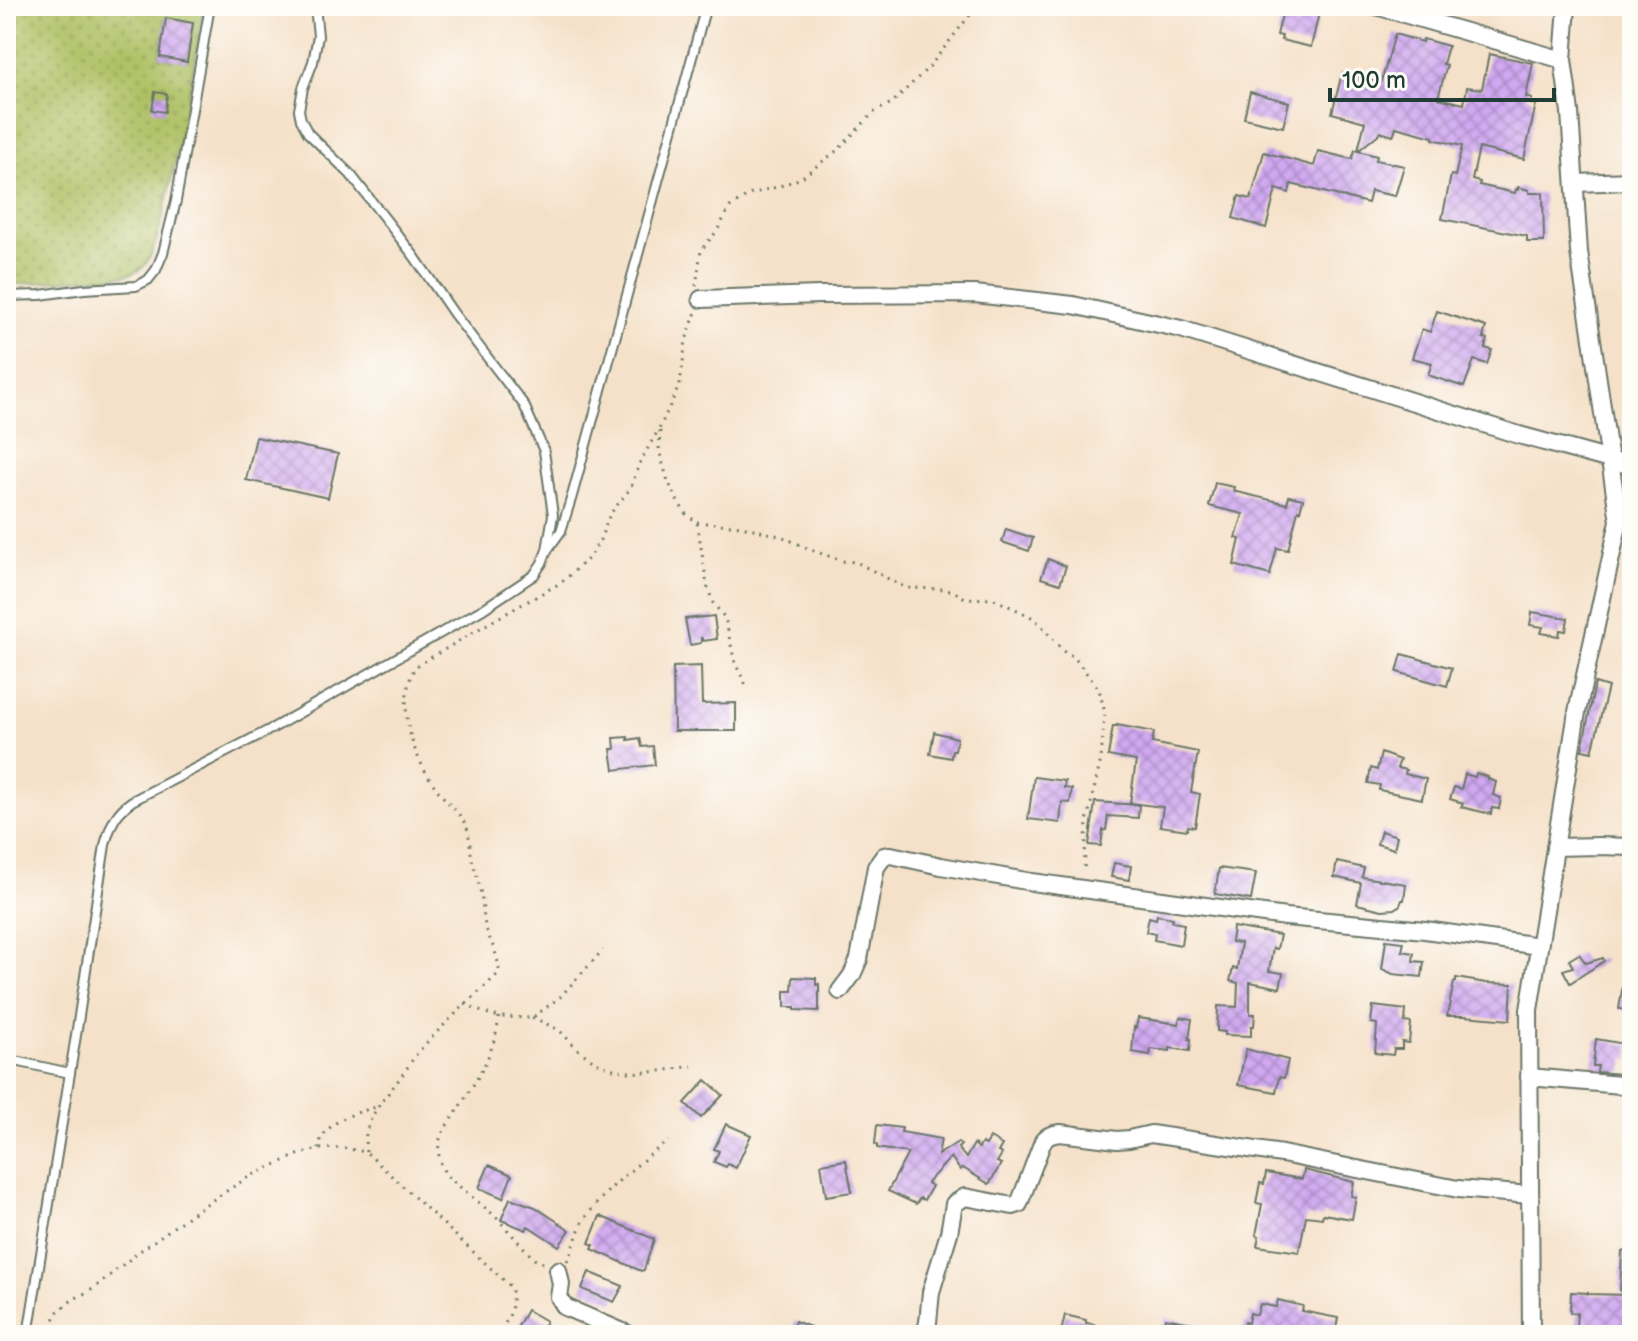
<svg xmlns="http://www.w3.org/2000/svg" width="1638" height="1341" viewBox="0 0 1638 1341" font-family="'Balsamiq Sans',sans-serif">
<defs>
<pattern id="green-dots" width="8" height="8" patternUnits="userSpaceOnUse" patternTransform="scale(2)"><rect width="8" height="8" fill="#aebf62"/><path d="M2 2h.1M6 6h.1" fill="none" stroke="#8d9c52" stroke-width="1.8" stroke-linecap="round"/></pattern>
<pattern id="building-cross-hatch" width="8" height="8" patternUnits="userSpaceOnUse" patternTransform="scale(2)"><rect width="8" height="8" fill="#d1a9f1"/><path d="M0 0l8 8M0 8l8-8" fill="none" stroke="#a98bc4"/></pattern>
</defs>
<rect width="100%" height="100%" fill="#fdfcf7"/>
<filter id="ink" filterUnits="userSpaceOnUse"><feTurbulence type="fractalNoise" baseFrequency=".0125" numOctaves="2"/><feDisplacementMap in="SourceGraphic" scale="16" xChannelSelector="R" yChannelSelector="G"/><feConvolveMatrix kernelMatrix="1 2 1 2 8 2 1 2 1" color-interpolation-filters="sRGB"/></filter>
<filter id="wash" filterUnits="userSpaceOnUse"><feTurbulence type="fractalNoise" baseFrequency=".006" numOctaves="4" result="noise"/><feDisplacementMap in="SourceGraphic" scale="32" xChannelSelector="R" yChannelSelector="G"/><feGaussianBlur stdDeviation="1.8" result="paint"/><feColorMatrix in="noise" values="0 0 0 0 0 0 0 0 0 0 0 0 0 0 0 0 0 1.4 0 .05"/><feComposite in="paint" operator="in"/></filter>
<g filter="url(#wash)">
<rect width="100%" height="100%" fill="#f5e1c9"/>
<path fill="url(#green-dots)" stroke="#667e4b" stroke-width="2" fill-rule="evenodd" d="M6,6H204C194,68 183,129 169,190C164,210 158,245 147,262C142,271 132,274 121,276L6,285V144L13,104L12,95L6,84ZM166,19L193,23L187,61L160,57Z"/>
<g id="blocks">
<g fill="url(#building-cross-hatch)">
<path d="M1284,6L1319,13L1311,47L1281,40L1282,36L1277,35Z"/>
<path d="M166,18L193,23L187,62L160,57Z"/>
<path d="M1395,34L1422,42L1423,39L1448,46L1443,64L1447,65L1438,98L1464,104L1467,87L1482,89L1489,54L1533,63L1526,97L1532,99L1531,104H1536L1524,159L1479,148L1472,180L1480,182L1479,185L1515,193L1516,189L1518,190V187L1529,190V193H1543L1544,242H1527V236L1442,219L1451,175L1455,176L1462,146L1433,139V137L1396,127L1393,136L1381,132L1358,151L1377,156L1376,160L1404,166L1395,196L1371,191L1368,203L1291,184L1289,193L1276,189L1266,228L1233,218L1239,196L1251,199L1264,152L1314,166L1318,151L1352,159L1355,150H1358L1365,122L1332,113L1342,73L1381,83Z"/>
<path d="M155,92L167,94L165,112L152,110Z"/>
<path d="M1250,92L1289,102L1283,127L1244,118Z"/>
<path d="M1437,311L1486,327L1483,338L1487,339L1485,348L1492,350L1487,364L1474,360L1464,387L1428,375L1432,363L1412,358L1422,329L1430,332Z"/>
<path d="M256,437L338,454L328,498L246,480Z"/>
<path d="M1215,483L1234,487L1233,491L1287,504L1289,496L1303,499L1300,511L1298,510L1288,550L1277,548L1270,575L1234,565L1240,539L1236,538L1243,514L1209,506Z"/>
<path d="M1006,529L1033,538L1029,551L1002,542Z"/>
<path d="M1048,559L1066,566L1060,584L1041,578Z"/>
<path d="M1532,612L1568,618L1566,631L1560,630L1559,636L1541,633L1543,627L1530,625Z"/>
<path d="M714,616L717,639L703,641L701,637V643L690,645L685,619Z"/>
<path d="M1402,654L1452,668L1447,686L1397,672Z"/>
<path d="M701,666L702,704L736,703V731H674L673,667Z"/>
<path d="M1595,683L1608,687L1592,752L1582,750Z"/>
<path d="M1117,725L1154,732L1152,743L1198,752L1191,792L1200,794L1195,827L1188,826L1187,830L1160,826L1163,807L1130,803L1136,761L1108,756L1113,726H1117Z"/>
<path d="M934,732L957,738L955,750H952L951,758L930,754Z"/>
<path d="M628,737V740L640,738L642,747L653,746L655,765L614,770L611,749H615L614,738Z"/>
<path d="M1381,753L1400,760L1397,768L1406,770L1405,774L1426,779L1422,799L1379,790L1380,785L1368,783L1371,768L1377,770Z"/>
<path d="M1476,773L1488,777V779L1496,782L1493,795L1501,798L1499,809L1492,808L1491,814L1461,807L1463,803L1450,799L1454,787L1461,789L1465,774L1475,777Z"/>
<path d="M1034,777L1065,781L1064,788L1072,789L1070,803L1062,802L1060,823L1028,819Z"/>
<path d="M1095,802L1139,805L1138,818L1108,816L1106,830H1103L1101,846L1089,845Z"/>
<path d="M1381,831L1397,836L1394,849L1377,844Z"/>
<path d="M1337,862L1364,868L1362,877L1406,884L1404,900H1402L1400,905L1395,909L1382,910L1357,904L1361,883L1334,877Z"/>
<path d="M1114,863L1131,866L1129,880L1111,877Z"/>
<path d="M1219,868L1256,873L1251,900L1215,894Z"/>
<path d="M1157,915L1173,918L1172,922L1184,924L1181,945L1154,940L1155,934L1146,932L1149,917L1156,919Z"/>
<path d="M1233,927L1280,935L1277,949L1273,948L1269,971L1283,973L1280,988L1250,982V1014H1255L1254,1026H1251V1036L1225,1035V1032L1217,1031L1218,1006L1237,1007L1238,983L1230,981L1233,968L1237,969L1241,943L1231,942Z"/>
<path d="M1386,940L1404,942L1402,951L1414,953L1413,961L1424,962L1422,977L1393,974L1382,969Z"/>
<path d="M1579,954L1586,963L1603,958L1604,961L1570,983L1563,970L1573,967L1569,960Z"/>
<path d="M1625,972L1632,973V1011L1619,1009Z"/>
<path d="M793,977L816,978V985L819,984V1011L795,1010V1007H785V991H792Z"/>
<path d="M1456,978L1486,983L1512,984L1510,1020L1464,1016H1447L1454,982H1456Z"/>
<path d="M1373,1006L1406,1010L1405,1022L1411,1023L1409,1043L1402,1042V1049H1394L1393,1055L1375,1053L1377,1024L1371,1023Z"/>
<path d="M1180,1017L1192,1019L1189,1039H1191L1190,1051L1170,1048V1051L1151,1049L1150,1055L1132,1052L1134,1027L1136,1028L1138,1018L1179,1024Z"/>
<path d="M1596,1039L1631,1045L1629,1059L1625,1058L1623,1072L1621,1071V1074L1597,1072L1598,1066H1593Z"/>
<path d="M1246,1049L1288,1060L1284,1078L1279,1077L1276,1092L1238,1085Z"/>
<path d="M706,1080L723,1095L701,1118L685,1103Z"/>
<path d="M726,1124L751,1135L736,1168L728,1164L726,1167L714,1162L719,1151L714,1149Z"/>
<path d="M877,1125L902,1128L901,1132L941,1139L938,1155L958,1142L961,1145L958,1148L966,1158L974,1144L979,1148L982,1143L986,1145L990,1138L1002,1145L998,1152L1002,1154L997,1162L1001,1164L989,1184L963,1168L960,1170L951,1157L927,1183L932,1186L924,1200L920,1198L916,1204L888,1191L908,1153L877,1148V1145L875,1144Z"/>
<path d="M846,1160L852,1192L826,1196L821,1164Z"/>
<path d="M489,1165L512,1175L503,1198L479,1188Z"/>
<path d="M1304,1170L1354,1182L1351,1196L1356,1197L1352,1219L1323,1214L1322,1218L1306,1216L1299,1252L1257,1246L1259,1236L1256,1235L1262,1204L1256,1203L1260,1183L1264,1184L1266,1173L1302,1179Z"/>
<path d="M510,1198L535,1207L570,1230L559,1246L528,1226L526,1230L501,1220Z"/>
<path d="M600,1216L654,1239L644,1270L641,1271L592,1249L594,1245L589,1243Z"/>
<path d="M1622,1251H1632V1291H1620Z"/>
<path d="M589,1272L623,1286L614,1302L582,1289Z"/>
<path d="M1571,1292L1588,1293V1294L1630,1295L1629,1327H1576L1577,1313H1570Z"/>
<path d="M1278,1300L1303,1306L1302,1311L1338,1318L1335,1335H1242L1245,1322L1248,1323L1250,1313L1257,1315L1260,1304L1276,1307Z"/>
<path d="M527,1310L546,1321L538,1335H513Z"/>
<path d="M1065,1315L1086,1320V1323L1094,1324L1092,1335H1063L1064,1332H1061Z"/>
<path d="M1165,1318L1224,1329L1223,1335H1162Z"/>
<path d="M795,1321L828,1334V1335H790Z"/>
</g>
</g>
</g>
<g filter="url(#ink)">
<use href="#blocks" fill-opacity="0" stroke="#6a7668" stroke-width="2"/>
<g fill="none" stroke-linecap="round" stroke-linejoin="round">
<defs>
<g id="lane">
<path d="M6,296L40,295L84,289L136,286L148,280L156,270L163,253L176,201L210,6"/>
<path d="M548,549L561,531L572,496L706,6"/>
<path d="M6,1059L70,1073"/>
<path d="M28,1335L77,1029L105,845C110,826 115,813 132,801L271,729L483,609L534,575L542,563L547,550L553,515L544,451L524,405L454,314L414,256L351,175L308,133L301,120L299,110L303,88L313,62L318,36L316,16L313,6"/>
</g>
<g id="street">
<path d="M1376,6L1563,60"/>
<path d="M1575,183L1632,181"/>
<path d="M701,299L819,295L975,294L1073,305L1181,329L1519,435L1632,466"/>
<path d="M1555,847L1599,846L1632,847"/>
<path d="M840,991L852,975L859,959L876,867L884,856L891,855L941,866L1032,882L1286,917L1425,930L1539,946"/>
<path d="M1529,1077L1632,1086"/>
<path d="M558,1270L561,1284L559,1297L565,1307L630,1335"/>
<path d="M925,1335L928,1322L931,1292L949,1233L954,1204L965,1197L1013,1206L1019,1204L1043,1141C1048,1135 1053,1134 1060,1133L1117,1140L1129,1139L1151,1134L1282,1154L1458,1189L1530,1195"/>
<path d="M1531,1335L1529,1010L1577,712L1619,521L1579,252L1570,112L1563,60L1567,6"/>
</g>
</defs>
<use href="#lane" stroke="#6a7668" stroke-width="12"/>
<use href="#street" stroke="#6a7668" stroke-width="20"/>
<g stroke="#6a7668" stroke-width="3" stroke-dasharray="2 6" stroke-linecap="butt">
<path d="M696,286L701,250L717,231L730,207L751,194L780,186L801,178L839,149L873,113L893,102L930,66L977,6"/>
<path d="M660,431L659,450L667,478L675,497L686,514L697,522L707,585L713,603L725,618L735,663L747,687"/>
<path d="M697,522L742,526L783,537L814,551L843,561L856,562L906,588L944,589L955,592L965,598L994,599L1030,616L1040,624L1065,653L1073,656L1099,689L1105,713L1101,759L1087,821L1084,873"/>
<path d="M465,1004L482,1012L499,1017L532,1018L560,997L603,950"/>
<path d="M499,1017C495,1052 477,1080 458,1109C453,1117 445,1127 441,1136C436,1150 439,1166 448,1177L495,1216L534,1259L545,1264"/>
<path d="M532,1018C542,1022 553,1026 561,1032C567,1038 572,1044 579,1050C616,1081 648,1073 692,1066"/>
<path d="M318,1149C320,1145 320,1140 323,1136C333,1119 358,1112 376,1107"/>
<path d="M366,1152C361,1123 381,1103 397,1082C405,1072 411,1061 419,1051C444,1023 472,999 499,973C499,955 490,942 485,925C483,915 483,905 481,895C479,882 475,871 472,859C470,849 470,837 467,828C461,813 446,802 437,789C412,756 395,706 415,667L489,623L562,582L590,557L600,540L610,514L630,489L640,462L660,427L680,384L686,340L696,312"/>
<path d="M567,1261C575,1249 576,1232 584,1220C605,1189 639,1163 668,1141"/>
<path d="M51,1335L56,1313L72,1300L93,1289L140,1251L197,1210L250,1176L300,1154L318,1149L343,1148L366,1152L512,1288C513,1310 511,1321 493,1335"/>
</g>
<use href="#lane" stroke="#fff" stroke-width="8"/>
<use href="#street" stroke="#fff" stroke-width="16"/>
</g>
</g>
<rect width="1638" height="1341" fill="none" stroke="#fdfcf7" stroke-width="32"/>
<path d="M1330 88v12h224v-12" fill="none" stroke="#1f3d34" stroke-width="4"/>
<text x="1342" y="88" font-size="24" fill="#1f3d34" stroke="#fdfcf7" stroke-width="6" paint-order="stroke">100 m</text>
</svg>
